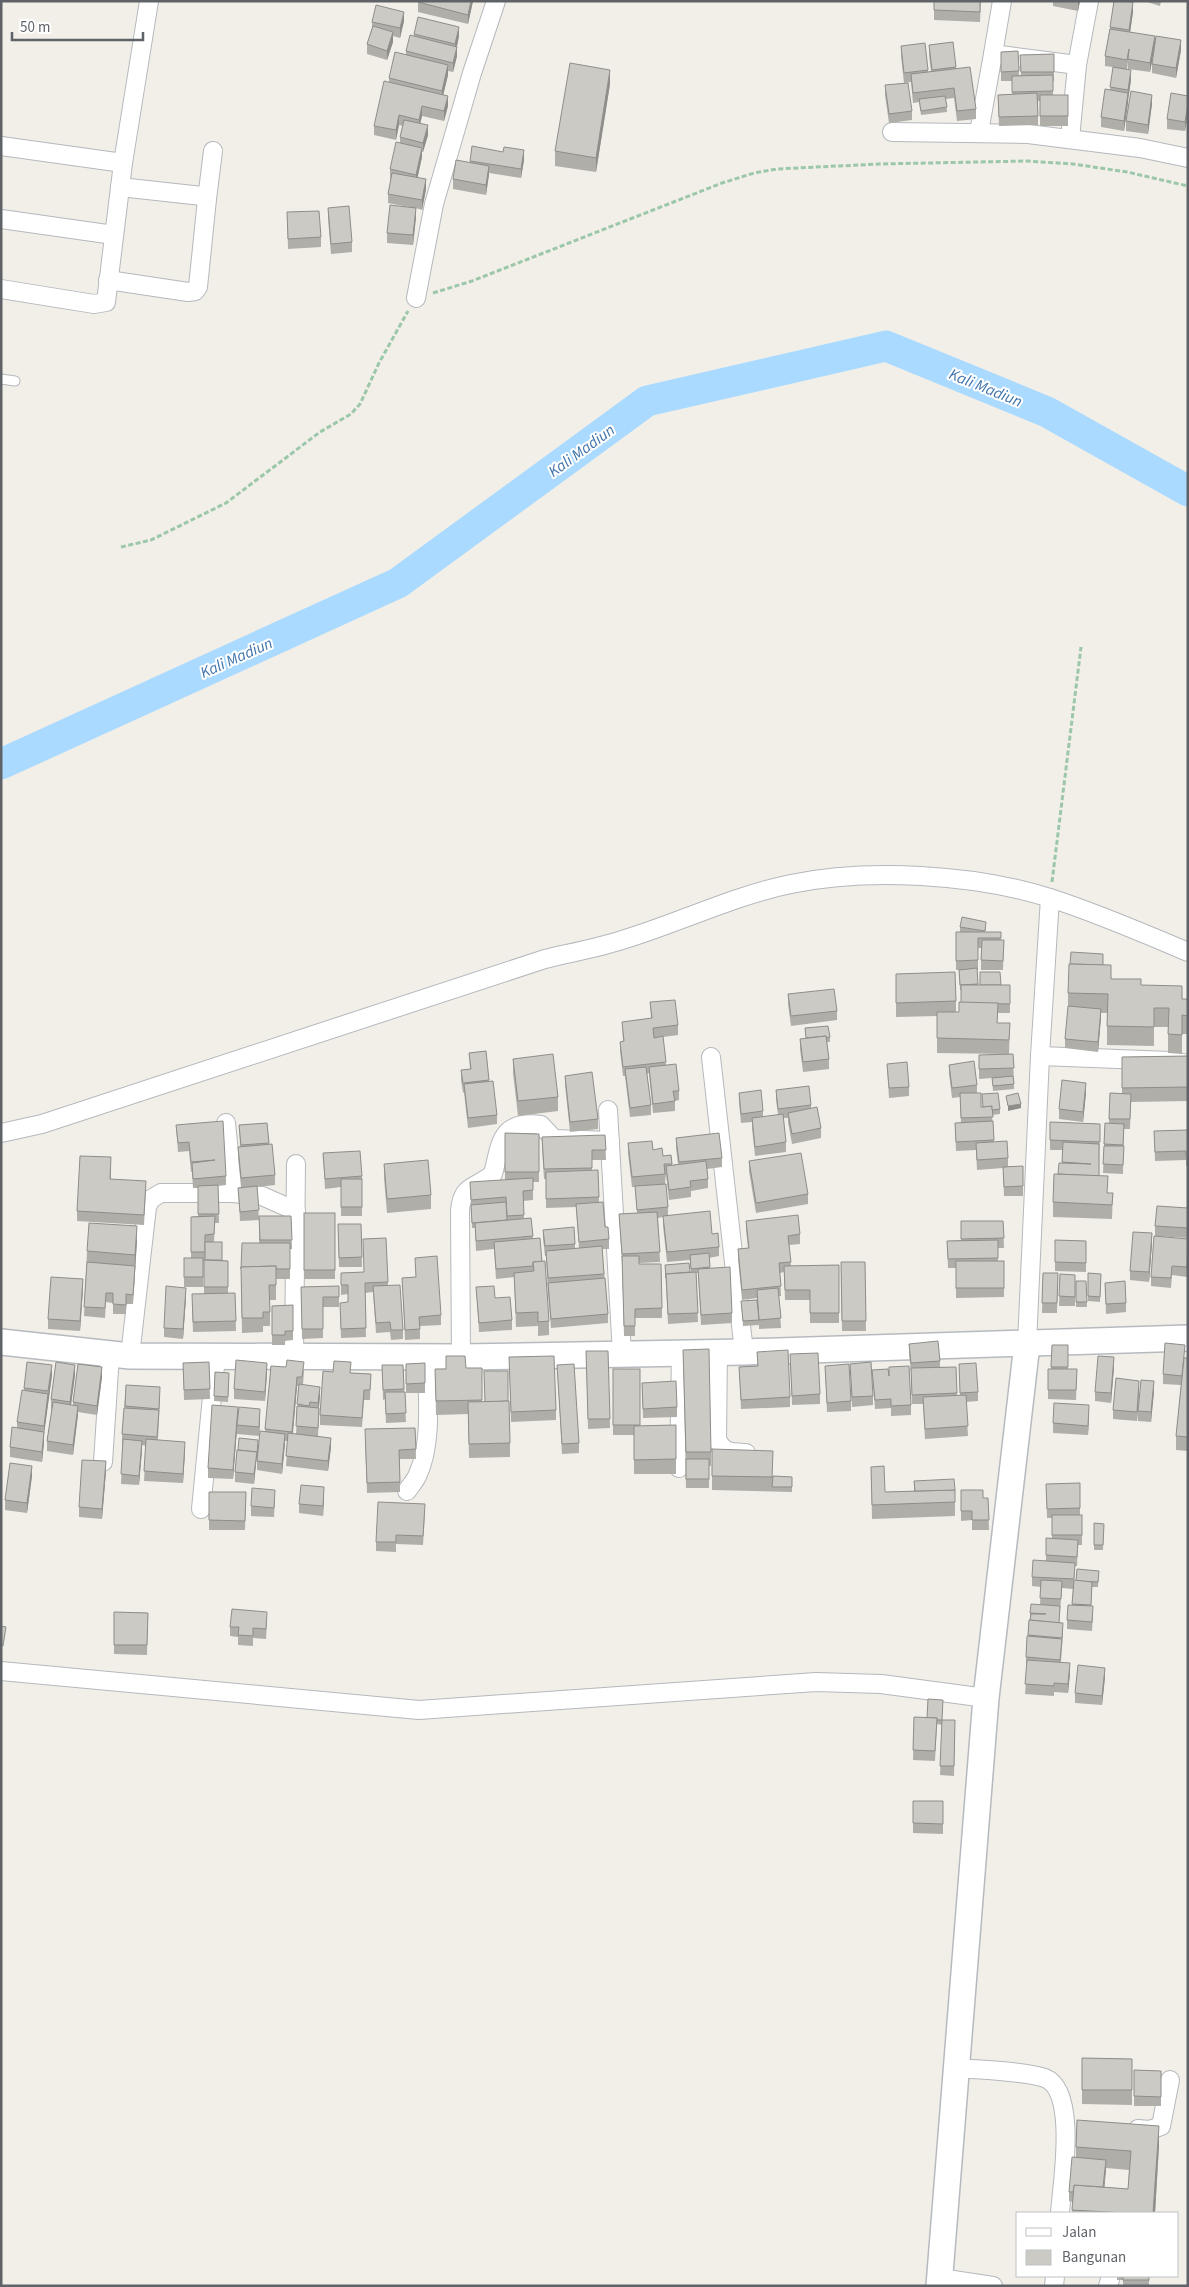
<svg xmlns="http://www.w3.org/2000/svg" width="1189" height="2287" viewBox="0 0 1189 2287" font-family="'Source Sans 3',sans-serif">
<rect width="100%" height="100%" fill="#f1efe8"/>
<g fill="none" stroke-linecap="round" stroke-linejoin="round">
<path stroke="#aadaff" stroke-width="31" d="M1,764L398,583L647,401L886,346L1047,412L1188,491"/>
<defs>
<path id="lane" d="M1,379L15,381"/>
<g id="street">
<path d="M993,54L1002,1"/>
<path d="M892,132L1028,134L1140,148L1188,158"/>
<path d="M979,132L993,54L1077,65"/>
<path d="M1070,139L1077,65L1089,1"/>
<path d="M1,146L123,163"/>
<path d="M207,199L213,151"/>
<path d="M1,219L114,235"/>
<path d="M108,280L188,292L195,291L198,287L207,199L202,196L120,187"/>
<path d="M1,289L94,304L106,302L123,163L149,1"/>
<path d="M416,298L434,204L472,73L496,1"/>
<path d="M1040,1056L1170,1061L1188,1064"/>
<path d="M711,1057L744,1352"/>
<path d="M608,1110L622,1354"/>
<path d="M226,1123L233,1193"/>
<path d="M1,1133L42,1124L545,959C570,953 597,948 622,940C679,923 732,896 791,884C868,868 974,874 1050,898C1097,913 1143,933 1188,952"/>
<path d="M1027,1344L1040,1056L1050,898"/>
<path d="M718,1351L717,1439C723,1453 731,1452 746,1453"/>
<path d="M130,1356L147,1207L151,1199L161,1193H233L262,1196L296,1211"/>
<path d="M294,1356L296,1164"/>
<path d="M461,1357L460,1211C462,1184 475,1189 493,1174C501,1143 500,1120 541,1125L554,1139L610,1141"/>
<path d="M103,1462L110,1355"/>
<path d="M679,1468L681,1352"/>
<path d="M407,1491C411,1485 416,1480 418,1474C433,1442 427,1392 427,1357"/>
<path d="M201,1509L216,1356"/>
<path d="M1,1671L419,1710L816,1682L881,1684L986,1698"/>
<path d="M957,2068C980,2070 1024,2071 1045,2078C1078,2091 1062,2184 1060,2213"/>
<path d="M1138,2129L1150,2130L1161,2126L1170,2080"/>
<path d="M940,2278L993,2286"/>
<path d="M1054,2286L1055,2276"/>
<path d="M1108,2286L1111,2276"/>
</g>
<g id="secondary">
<path d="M1,1342L130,1356L461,1357L744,1352L1188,1338"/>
<path d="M939,2286L986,1698L1027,1344"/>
</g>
</defs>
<use href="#lane" stroke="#b5b8bc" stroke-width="11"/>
<use href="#street" stroke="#b5b8bc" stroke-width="20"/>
<use href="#secondary" stroke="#b6babf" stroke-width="28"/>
<g stroke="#9cc7a9" stroke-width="3" stroke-dasharray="5 2.5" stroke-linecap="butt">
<path d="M433,293L472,281L722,183L754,173L777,169L879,164L1027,161L1073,164L1127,172L1188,186"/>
<path d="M121,547L151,540L226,503L320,432L351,414L360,404L379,363L408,311"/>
<path d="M1052,882L1081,647"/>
</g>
<use href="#lane" stroke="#fff" stroke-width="9"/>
<use href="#street" stroke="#fff" stroke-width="18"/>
<use href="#secondary" stroke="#fff" stroke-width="25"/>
</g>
<g fill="#afaea9" fill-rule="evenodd">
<path d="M473,1L468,24L418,12V2Z"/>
<path d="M934,1H981L980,22L934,20Z"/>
<path d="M1053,1H1080L1078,11L1053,6Z"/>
<path d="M1144,1H1161L1160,6Z"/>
<path d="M1133,12L1130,32L1155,45L1181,50L1176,78L1152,73V64L1154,51L1150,72L1128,69V62L1127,69L1131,80L1124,131L1101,127V117L1110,90L1113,67L1105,66V56L1110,27Z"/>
<path d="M404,21L400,38L393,36V42L387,60L367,54V44L372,28V22Z"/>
<path d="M414,34L459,36L457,47V56L453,72L448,71V75L443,95L448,106L444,121L422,116L420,123L428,135L423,152H422V157L417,178L426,189L422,210L416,208V217L413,245L387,243V233L409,207L388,203V194L391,179L390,178V169L400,143V137L403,126L399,125L396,140L374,135V126L389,83V78L406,55V51L414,36Z"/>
<path d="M953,42L956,68L976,109V119L957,121L954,98L946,99L947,112L921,115L919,102L913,103L911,82L904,83L901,56V46L928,70V72L931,71L929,55V45Z"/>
<path d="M1018,51L1019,75H1021L1020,55L1054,54V81H1053V95H1068V126H1040V101H1038V125L999,126L998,95L1012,94V81H1001V52Z"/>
<path d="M610,84L596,172L555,166V151Z"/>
<path d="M885,85L912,111V120L889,123L885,95Z"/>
<path d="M1188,96V113L1185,131L1167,129V119Z"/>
<path d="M1152,104L1148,134L1126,131V121Z"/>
<path d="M472,146L524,160L521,178L489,173L486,195L453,189V179L470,162Z"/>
<path d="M328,208L352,242V252L331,254L328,218Z"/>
<path d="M287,212L321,237V247L288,249Z"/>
<path d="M960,927H986L985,932H1001V940H1004L1003,970H981V948H978V970H977L978,985H1010V1013H998L997,1023H1010L1009,1054L937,1053V1016L896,1017V974L956,1001V1012H959L961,1003V990H960L959,970H956V932H963H960Z"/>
<path d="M1103,965L1111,979L1141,985L1182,999H1188V1034H1182V1054L1168,1053V1027H1154V1046L1107,1045V1013H1101L1098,1052L1065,1048V1039L1068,1007V993Z"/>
<path d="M788,994L837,1011V1020L791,1026L788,1004Z"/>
<path d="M650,1002L678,1025V1035L663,1037L666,1065L679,1091V1100L675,1101V1111L653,1113L649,1073L647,1074L651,1105V1115L630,1117L625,1076H623L620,1051V1042L623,1041L622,1022L651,1018Z"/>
<path d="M805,1028L830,1037V1042H827L829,1059V1069L803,1072L800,1049V1039L806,1038Z"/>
<path d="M486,1051L489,1081L497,1115V1124L468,1128L464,1092L463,1093L461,1080V1070L470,1069L469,1053Z"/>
<path d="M1013,1054L1014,1089L993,1091L992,1078L979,1079V1055Z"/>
<path d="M1188,1056V1101L1131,1102L1130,1129H1124L1123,1174L1103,1173L1105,1123H1109L1110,1093H1122V1057Z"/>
<path d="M513,1059L558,1097V1111L518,1116L513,1073Z"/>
<path d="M887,1064L909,1087V1096L889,1098Z"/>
<path d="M949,1065L977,1085V1093L981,1107L1000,1109V1114L992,1115L994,1142L1008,1158V1166L1023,1186V1196H1004L1003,1168L977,1170L976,1150L956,1151L955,1123H961L960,1097L952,1098L949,1074Z"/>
<path d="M565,1076L598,1119V1129L570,1132L565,1085Z"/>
<path d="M776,1090L811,1105V1108L821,1128V1138L792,1144L788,1122V1118H783L786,1142V1152L755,1156L752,1128V1122L741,1123L739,1102V1093L763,1111V1117L778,1115L776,1099Z"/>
<path d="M1086,1093L1083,1122L1059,1119V1109Z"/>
<path d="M1050,1122L1100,1124L1099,1176L1108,1193H1113L1112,1219L1053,1217V1202L1058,1174L1062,1163L1063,1150H1050Z"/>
<path d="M267,1123L269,1145L275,1175V1185L257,1187L259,1220L240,1221L238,1188L241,1187L238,1157V1147H240L239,1125Z"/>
<path d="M176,1125L226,1176V1185L218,1186L219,1223H215L214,1242L222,1260L228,1261V1294L235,1293L236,1331L193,1332L192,1304L204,1294V1261H203V1287H184V1258H191V1217L198,1216V1188H193L192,1172H191L189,1151L178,1152Z"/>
<path d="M1188,1130V1166H1186V1160L1155,1161L1154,1131Z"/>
<path d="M505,1133L539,1134V1182H533V1200L523,1201L524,1219L531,1218L533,1239L542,1262L549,1321V1335L538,1336V1326L516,1327L514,1277L496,1279L494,1249L476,1251L475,1228H472L470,1182L505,1180Z"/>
<path d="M605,1135L606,1160H592V1171L598,1170L599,1202L609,1239V1249H602L608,1314V1323L551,1328L548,1293L546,1256H545L543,1239V1230L575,1244V1248H579L576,1207L546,1208V1179H544L542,1147Z"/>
<path d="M676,1138L722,1158V1167L707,1169L708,1179V1188L691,1191V1197L669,1200L666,1174L665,1183L668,1207V1216L712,1234L719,1247V1256L709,1258L710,1268L732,1313V1323L701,1325L698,1273H696L698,1322L668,1324L665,1265L691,1272L690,1260L667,1262L663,1226V1217L658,1218L660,1262L639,1263V1264L662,1308V1318H635V1336H624L622,1264L619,1214L637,1213L635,1187H632L628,1153V1143L653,1150L663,1156L671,1155L672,1165L678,1164L676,1148Z"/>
<path d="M323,1153L362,1176V1216H341V1187L325,1189Z"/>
<path d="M749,1161L808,1194V1204L756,1213L749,1171Z"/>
<path d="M384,1164L431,1195V1209L387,1213L384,1178Z"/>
<path d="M111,1167V1179L146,1190L144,1225L77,1221V1211Z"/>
<path d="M1188,1208V1238L1155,1236V1226Z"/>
<rect x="304" y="1213" width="31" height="66"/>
<path d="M259,1216H291L292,1249H290V1279H276V1300H270V1326H263V1332L242,1333L241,1281L259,1243Z"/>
<path d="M746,1221L800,1234V1244L789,1245L791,1266L839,1265V1323H810V1300H785L784,1272L780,1273L781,1296H779L781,1328L759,1329V1325L743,1326L741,1301L757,1300V1298L742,1300L738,1259V1249L748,1248L746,1230Z"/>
<path d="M961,1221H1003L1004,1248H998V1261H1004V1297L956,1298V1268H948L947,1241L961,1240Z"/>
<path d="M338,1224H361L362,1267H339Z"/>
<path d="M386,1238L388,1286L403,1330V1339L391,1340L390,1332L376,1333L373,1292L365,1293L366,1337L341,1338L340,1312L348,1302V1294L341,1295V1273L364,1272Z"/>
<path d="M1188,1239V1263L1187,1277L1172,1275L1171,1288L1151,1286V1277Z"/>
<path d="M137,1240L133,1304H126V1314H113V1303L106,1302L105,1318L84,1316L87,1251Z"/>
<path d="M1055,1240L1086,1241V1272L1055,1271Z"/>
<path d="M1152,1243L1149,1282L1130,1280V1271Z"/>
<path d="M415,1258L441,1315V1325L420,1326V1339L405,1340L402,1278L416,1277Z"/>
<path d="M841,1262H865L866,1331H842Z"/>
<path d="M1043,1273H1058L1057,1313H1042Z"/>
<path d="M1088,1273L1101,1274L1100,1302L1088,1301Z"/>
<path d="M1060,1274L1075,1275V1306H1059Z"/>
<path d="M1076,1281H1086L1087,1307H1076Z"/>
<path d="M1105,1283L1126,1303V1312L1106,1314Z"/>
<path d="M339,1286V1307H323V1338L302,1339L301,1287Z"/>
<path d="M476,1287L495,1298L512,1320V1330L479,1332Z"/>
<path d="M83,1288L80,1331L48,1329V1319Z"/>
<path d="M186,1297L183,1339L164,1337V1328Z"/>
<path d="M293,1305V1340L285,1341V1345H272V1306Z"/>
<path d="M909,1344L940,1361V1367H956L957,1395H960L959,1364L978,1392V1401L966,1402L968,1436L925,1439L923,1404H912L911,1373L909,1354Z"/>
<path d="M1052,1345H1068V1369H1077L1076,1400L1048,1399V1369H1051Z"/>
<path d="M683,1350L711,1452V1466H709V1488H686Z"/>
<path d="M586,1351H608L610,1428L588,1429Z"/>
<path d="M757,1352L790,1397V1407L741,1409L739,1367L758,1366Z"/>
<path d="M790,1354L820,1394V1404L792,1405Z"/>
<path d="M509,1357L556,1410V1420L511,1422Z"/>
<path d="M1184,1358H1188V1451L1176,1450V1436L1181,1385L1163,1384V1374Z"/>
<path d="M209,1362L210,1399L184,1400L183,1363Z"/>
<path d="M425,1363V1393H406V1364Z"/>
<path d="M850,1364L873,1396V1405L852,1407Z"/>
<path d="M382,1365H403L406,1422L386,1423L385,1399L383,1400Z"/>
<path d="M557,1365L579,1443V1453L562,1454Z"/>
<path d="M271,1366L304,1371L303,1385L320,1396L319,1408V1417L318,1436L331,1447L328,1471L286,1466L288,1441H285L282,1474L257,1470V1461L265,1432ZM297,1386H299L296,1434H293Z"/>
<path d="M825,1366L851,1401V1411L827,1412Z"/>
<path d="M1114,1367L1111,1403L1095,1401V1392Z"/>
<path d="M482,1368V1402L510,1443V1457L469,1458L468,1414L436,1415L435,1369Z"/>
<path d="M613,1369H640V1426L676,1425V1474H634V1435H613Z"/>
<path d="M872,1370L889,1373L911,1405V1415L891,1416V1408L875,1409Z"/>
<path d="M215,1372L229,1373L228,1402L214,1401Z"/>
<path d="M267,1372L265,1401L234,1399V1389Z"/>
<path d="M350,1373L371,1374L370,1400H364L362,1427L320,1425V1415Z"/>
<path d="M52,1375L44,1432V1442L42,1462L10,1457V1447L17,1428V1422L24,1388Z"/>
<path d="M75,1375L71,1405H73V1402L102,1377L97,1415L78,1412L73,1455L47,1451V1441L52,1409H51V1399Z"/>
<path d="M642,1383L677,1407V1417L643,1418Z"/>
<path d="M126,1385L160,1397L158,1440L185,1451L183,1483L144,1481L146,1446L142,1445L139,1485L121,1484L123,1444H122V1434Z"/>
<path d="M1139,1390L1137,1421L1113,1419V1410Z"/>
<path d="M1154,1391L1151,1422L1138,1421V1411Z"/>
<path d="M1089,1415L1088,1435L1053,1433V1423Z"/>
<path d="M238,1416L233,1479L208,1478V1468Z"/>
<path d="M260,1419L259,1436L237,1434V1425Z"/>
<path d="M415,1428L416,1459H400V1492L367,1493L365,1439Z"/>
<path d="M258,1440L254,1484L235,1482V1472Z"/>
<path d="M712,1449L773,1476L792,1477V1492L712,1490Z"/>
<path d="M871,1467L885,1492L914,1491V1481L955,1502V1516L872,1519Z"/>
<path d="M106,1471L102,1519L79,1517V1507Z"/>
<path d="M32,1476L27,1513L5,1510V1500Z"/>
<path d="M1046,1484L1080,1508V1515H1082V1545H1078L1077,1566H1075L1074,1580L1076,1581L1099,1571L1098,1587H1092L1091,1606L1093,1616L1092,1631L1067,1629V1620L1072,1605L1073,1589L1062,1588L1059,1623L1063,1633L1061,1662L1070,1673L1068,1693L1054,1692V1696L1025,1694L1027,1667H1026V1657L1029,1620H1030V1613L1040,1605L1041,1587L1032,1586V1577L1046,1561V1538H1052V1518H1047Z"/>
<path d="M961,1490L983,1498H988L989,1530H972V1520L961,1521Z"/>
<path d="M209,1492H246L245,1530H209Z"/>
<path d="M324,1497L323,1516L299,1513V1504Z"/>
<path d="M275,1499L274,1517L251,1516V1506Z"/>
<path d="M425,1514L423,1545L396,1544V1552L376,1551V1542Z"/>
<path d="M1094,1523L1104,1524L1103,1550H1094Z"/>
<path d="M114,1612L148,1613L147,1655L114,1654Z"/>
<path d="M267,1622L266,1639L253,1638V1646L238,1645V1637L230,1636V1627Z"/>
<path d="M1105,1677L1102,1705L1075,1703V1693Z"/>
<path d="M914,1717L943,1720L955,1730L954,1776L940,1775L942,1725L937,1724L935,1761L913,1760Z"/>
<path d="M913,1801H943V1834L913,1833Z"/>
<path d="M1082,2058L1132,2059V2105L1082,2104Z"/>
<path d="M1134,2070L1161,2071V2106H1134Z"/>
<path d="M1159,2145L1155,2213H1072L1073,2202L1069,2201V2192L1076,2158V2147ZM1106,2168L1129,2170L1128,2189L1104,2187Z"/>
<path d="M1117,2276H1149V2286H1123V2280H1117Z"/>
</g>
<g fill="#8f8d8a">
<path d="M471,1H473L468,24V15Z"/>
<path d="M1078,1H1080L1078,11Z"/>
<path d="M1133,2V12L1129,40V30Z"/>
<path d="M404,12V21L400,38V28Z"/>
<path d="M459,27V36L455,54V44Z"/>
<path d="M393,32V42L387,60V51Z"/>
<path d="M1155,36V45L1150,72V63Z"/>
<path d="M1181,40V50L1176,78V68Z"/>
<path d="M457,47V56L453,72V63Z"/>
<path d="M448,65V75L442,100V91Z"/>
<path d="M610,70V84L596,172V158Z"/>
<path d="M1131,70V80L1128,99V90Z"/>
<path d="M1128,93V103L1124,131V121Z"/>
<path d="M1152,95V104L1148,134V125Z"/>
<path d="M448,96V106L444,121V111Z"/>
<path d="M1188,104V113L1185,131V122Z"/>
<path d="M422,106V116L419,129V120Z"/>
<path d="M399,115V125L396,140V130Z"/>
<path d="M428,125V135L423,152V143Z"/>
<path d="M422,148V157L416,185V175Z"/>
<path d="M524,150V160L521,178V169Z"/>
<path d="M489,166V175L486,195V185Z"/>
<path d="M426,179V189L422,210V200Z"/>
<path d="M416,208V217L413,245V235Z"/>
<path d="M1101,1009V1019L1098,1052V1042Z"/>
<path d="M1086,1083V1093L1083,1122V1112Z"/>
<path d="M1021,1104V1108L1008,1111V1106Z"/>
<path d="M137,1226V1240L133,1304L135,1255Z"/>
<path d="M1152,1233V1243L1149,1282V1272Z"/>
<path d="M83,1279V1288L80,1331V1321Z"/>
<path d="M186,1288V1297L183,1339V1329Z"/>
<path d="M1114,1357V1367L1111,1403V1393Z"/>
<path d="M267,1363V1372L265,1401V1392Z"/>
<path d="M52,1365V1375L44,1435V1426Z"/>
<path d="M75,1365V1375L70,1412V1402Z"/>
<path d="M102,1367V1377L97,1415V1406Z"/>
<path d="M297,1377V1386L292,1441V1432Z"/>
<path d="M1139,1381V1390L1137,1421V1412Z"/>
<path d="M1154,1381V1391L1151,1422V1412Z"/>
<path d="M320,1387V1396L318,1413V1403Z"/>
<path d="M1089,1405V1415L1088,1435V1426Z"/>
<path d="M78,1406V1415L73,1455V1445Z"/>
<path d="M238,1407V1416L233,1479V1470Z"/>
<path d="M260,1409V1419L259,1436V1427Z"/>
<path d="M44,1432V1442L42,1462V1452Z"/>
<path d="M285,1434V1444L282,1474V1464Z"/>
<path d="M331,1438V1447L328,1471V1461Z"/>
<path d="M142,1441V1451L139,1485V1476Z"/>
<path d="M185,1442V1451L183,1483V1474Z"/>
<path d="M258,1445L254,1484V1474L257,1452Z"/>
<path d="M106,1461V1471L102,1519V1509Z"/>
<path d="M32,1466V1476L27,1513V1503Z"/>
<path d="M324,1487V1497L323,1516V1506Z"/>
<path d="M1070,1663V1673L1068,1693V1684Z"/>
<path d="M1105,1668V1677L1102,1705V1696Z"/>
<path d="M1159,2126V2145L1155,2213H1153Z"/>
<path d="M1106,2160V2170L1103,2204V2194Z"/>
</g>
<g fill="#cccac5" stroke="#8f8d8a">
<path d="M419,1H471L468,15L418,2Z"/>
<path d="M934,1H980V12L934,10Z"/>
<path d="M1114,1L1133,2L1129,30L1110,27Z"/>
<path d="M376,5L404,12L400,28L372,22Z"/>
<path d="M418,17L459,27L455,44L414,34Z"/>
<path d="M373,26L393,32L387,51L367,44Z"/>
<path d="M1110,29L1155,36L1150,63L1128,59L1129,49L1127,60L1105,56Z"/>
<path d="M410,35L457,47L453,63L406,51Z"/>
<path d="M1156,36L1181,40L1176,68L1152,64Z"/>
<path d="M953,42L956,67L932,70L929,45Z"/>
<path d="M925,43L928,70L904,73L901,46Z"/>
<path d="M1018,51L1019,71L1001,72V52Z"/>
<path d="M395,52L448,65L442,91L389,78Z"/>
<path d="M1054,54V72H1021L1020,55Z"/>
<path d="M570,63L610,70L596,158L555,151Z"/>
<path d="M970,67L976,109L957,111L954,88L913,93L911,74Z"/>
<path d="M1113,67L1131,70L1128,90L1110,87Z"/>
<path d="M1053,75V91L1012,92V76Z"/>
<path d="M384,81L448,96L444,111L422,106L419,120L399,115L396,130L374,126Z"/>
<path d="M908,83L912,111L889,114L885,85Z"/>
<path d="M1105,89L1128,93L1124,121L1101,117Z"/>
<path d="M1131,91L1152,95L1148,125L1126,121Z"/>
<path d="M1037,93L1038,116L999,117L998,95Z"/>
<path d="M1171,93L1188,96V104L1185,122L1167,119Z"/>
<rect x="1040" y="95" width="28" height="21"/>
<path d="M945,96L947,107L921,111L919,99Z"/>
<path d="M404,120L428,125L423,143L400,137Z"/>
<path d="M396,142L422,148L416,175L390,169Z"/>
<path d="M472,146L503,152L504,147L524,150L521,169L470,161Z"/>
<path d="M456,160L489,166L486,185L453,179Z"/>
<path d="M392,173L426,179L422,200L388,194Z"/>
<path d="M390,205L416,208L413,235L387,233Z"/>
<path d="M349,206L352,242L331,244L328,208Z"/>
<path d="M319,211L321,237L288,239L287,212Z"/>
<path d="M962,917L986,922L985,931L960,927Z"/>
<path d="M956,932H1001V938H978V960L956,961Z"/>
<path d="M982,940H1004L1003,961L981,960Z"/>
<path d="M1071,952L1103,954V965L1070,964Z"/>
<path d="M1069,964L1111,965V979H1141V985L1182,986V999H1188V1016L1182,1015V1035L1168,1034L1169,1008H1154V1027L1107,1026L1108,994L1068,993Z"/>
<path d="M977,968L978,984L960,985L959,970Z"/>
<path d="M955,972L956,1001L896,1003V974Z"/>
<path d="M980,972H1000L1001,985H980Z"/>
<path d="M961,985H1010V1004L961,1003Z"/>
<path d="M834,989L837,1011L791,1016L788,994Z"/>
<path d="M675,1000L678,1025L653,1028L654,1038L663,1036L666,1062L623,1067L620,1042L624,1041L622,1022L652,1018L650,1002Z"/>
<path d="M959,1002L998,1003L997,1023H1010L1009,1040L937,1038V1012H959Z"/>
<path d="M1068,1006L1101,1009L1098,1042L1065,1039Z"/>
<path d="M828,1026L830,1037L826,1038V1036L806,1038L805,1028Z"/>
<path d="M826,1036L829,1059L803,1062L800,1039Z"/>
<path d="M486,1051L489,1080L463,1083L461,1070L471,1069L469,1053Z"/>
<path d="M553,1054L558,1097L518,1101L513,1059Z"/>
<path d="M1013,1054L1014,1068L979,1069V1055Z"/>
<path d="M1188,1056V1087L1122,1088V1057Z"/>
<path d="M974,1061L977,1085L952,1088L949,1065Z"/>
<path d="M907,1062L909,1087L889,1088L887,1064Z"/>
<path d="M676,1064L679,1091H673L675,1101L653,1104L649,1067Z"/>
<path d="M646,1067L651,1105L630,1108L625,1069Z"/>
<path d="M592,1072L598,1119L570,1122L565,1076Z"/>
<path d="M1013,1076L1014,1084L993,1086L992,1078Z"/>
<path d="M1062,1080L1086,1083L1083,1112L1059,1109Z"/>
<path d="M493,1081L497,1115L468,1118L464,1084Z"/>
<path d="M809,1086L811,1105L778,1109L776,1090Z"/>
<path d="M761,1090L763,1111L741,1114L739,1093Z"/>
<path d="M960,1093H981V1107L992,1106L993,1117L961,1118Z"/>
<path d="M998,1093L1000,1109L992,1110V1106L983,1107L982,1094Z"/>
<path d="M1018,1093L1021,1104L1008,1106L1006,1096Z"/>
<path d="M1110,1093L1131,1094L1130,1119H1109Z"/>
<path d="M817,1107L821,1128L792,1134L788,1113Z"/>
<path d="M783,1114L786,1142L755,1147L752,1118Z"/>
<path d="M223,1121L226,1176L193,1179L192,1163L215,1160L191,1162L189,1142L178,1143L176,1125Z"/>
<path d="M993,1121L994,1140L956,1142L955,1123Z"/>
<path d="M1050,1122L1100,1124V1142L1050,1140Z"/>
<path d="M267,1123L269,1143L241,1145L239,1125Z"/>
<path d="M1105,1123L1124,1124L1123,1145L1104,1144Z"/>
<path d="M1188,1130V1156H1186V1151L1155,1152L1154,1131Z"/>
<path d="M505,1133L539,1134V1172H505Z"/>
<path d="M719,1133L722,1158L679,1162L676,1138Z"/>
<path d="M605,1135L606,1150H592V1168L544,1169L542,1137Z"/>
<path d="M652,1141L653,1150L662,1148L663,1156L671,1155L672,1164H664L665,1174L632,1177L628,1143Z"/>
<path d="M1007,1141L1008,1158L977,1160L976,1143Z"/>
<path d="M1063,1142L1099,1144V1176L1058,1174L1059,1163L1091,1164L1062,1162Z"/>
<path d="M272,1144L275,1175L241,1178L238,1147Z"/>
<path d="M1104,1146H1124L1123,1165L1103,1164Z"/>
<path d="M360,1151L362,1176L325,1179L323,1153Z"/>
<path d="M801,1153L808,1194L756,1203L749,1161Z"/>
<path d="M80,1156L111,1157L110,1179L146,1181L144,1215L77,1211Z"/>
<path d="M428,1160L431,1195L387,1199L384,1164Z"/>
<path d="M706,1161L708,1179L690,1181L691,1187L669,1190L666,1166Z"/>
<path d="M1023,1166V1186L1004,1187L1003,1167Z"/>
<path d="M598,1170L599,1197L546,1199V1172Z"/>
<path d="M1054,1174L1108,1176L1107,1193H1113L1112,1205L1053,1202Z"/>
<path d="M533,1178V1190L523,1191L524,1215L507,1216L506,1197L471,1200L470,1182Z"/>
<rect x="341" y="1179" width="21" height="28"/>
<path d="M666,1184L668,1207L637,1210L635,1186Z"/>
<path d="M218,1185L219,1214H198V1186Z"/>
<path d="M257,1186L259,1210L240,1212L238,1188Z"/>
<path d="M506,1202L507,1220L472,1223L471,1205Z"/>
<path d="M603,1202L605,1227H608L609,1239L579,1242L576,1204Z"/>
<path d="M1157,1206L1188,1208V1228L1155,1226Z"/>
<path d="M710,1211L712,1234L718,1233L719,1247L667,1252L663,1216Z"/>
<path d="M657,1212L660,1252L622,1254L619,1214Z"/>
<rect x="304" y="1213" width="31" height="57"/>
<path d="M798,1215L800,1234L788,1236L791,1262L779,1263L781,1286L742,1290L738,1249L749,1248L746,1221Z"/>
<path d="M215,1216L214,1234L205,1235V1252H191V1217Z"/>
<path d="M259,1216H291L292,1240H260Z"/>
<path d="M531,1218L533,1236L476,1241L475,1223Z"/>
<path d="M961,1221H1003L1004,1238L961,1239Z"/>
<path d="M89,1223L137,1226L135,1255L87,1251Z"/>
<path d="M338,1224H361L362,1257L339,1258Z"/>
<path d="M574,1227L575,1244L545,1246L543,1230Z"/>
<path d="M1133,1232L1152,1233L1149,1272L1130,1271Z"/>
<path d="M1154,1236L1188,1239L1187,1267L1172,1266L1171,1278L1151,1277Z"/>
<path d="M386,1238L388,1282L365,1283L366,1328L341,1329L340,1303L348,1302V1285H341V1273L364,1272L363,1239Z"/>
<path d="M540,1238L542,1262H533V1266L496,1269L494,1242Z"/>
<path d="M998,1240V1258L948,1259L947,1241Z"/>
<path d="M1055,1240L1086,1241V1263L1055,1262Z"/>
<rect x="205" y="1242" width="17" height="18"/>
<path d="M242,1243H290V1269H276V1266L241,1267V1269Z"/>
<path d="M602,1246L604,1274L548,1278L546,1251Z"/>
<path d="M709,1253L710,1267L691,1269L690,1255Z"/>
<path d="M437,1256L441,1315L419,1317L420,1329L405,1330L402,1278L416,1277L415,1258Z"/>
<path d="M622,1256H639V1264H661L662,1308L635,1309V1326H624Z"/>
<rect x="184" y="1258" width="19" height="19"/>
<path d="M204,1260L228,1261V1287H204Z"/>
<path d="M545,1261L549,1321L538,1322V1312L516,1313L514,1273L534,1271L533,1262Z"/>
<rect x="956" y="1261" width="48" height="27"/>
<path d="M87,1262L135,1266L133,1295L126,1294V1305L113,1304V1293H106L105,1308L84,1307Z"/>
<path d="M841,1262H865L866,1321H842Z"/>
<path d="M689,1263L690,1272L666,1274V1278L665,1265Z"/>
<path d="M839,1265V1313H810V1290H785L784,1266Z"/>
<path d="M276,1266V1285H269L270,1312H263V1318H242L241,1267Z"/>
<path d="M730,1267L732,1313L701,1315L698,1269Z"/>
<path d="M696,1272L698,1313L668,1314L666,1274Z"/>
<path d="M1043,1273H1058L1057,1303H1042Z"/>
<path d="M1088,1273L1101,1274L1100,1297L1088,1296Z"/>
<path d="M1060,1274L1075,1275V1297L1059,1296Z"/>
<path d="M51,1277L83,1279L80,1321L48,1319Z"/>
<path d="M605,1278L608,1314L551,1319L548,1283Z"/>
<path d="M1076,1281H1086L1087,1302H1076Z"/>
<path d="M1125,1281L1126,1303L1106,1304L1105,1283Z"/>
<path d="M400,1285L403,1330H391L390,1322L376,1323L373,1286Z"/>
<path d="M166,1286L186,1288L183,1329L164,1328Z"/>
<path d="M339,1286V1297H323V1329H302L301,1287Z"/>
<path d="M494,1286L495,1298L510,1297L512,1320L479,1323L476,1287Z"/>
<path d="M778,1288L781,1318L759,1320L757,1290Z"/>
<path d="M235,1293L236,1321L193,1322L192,1294Z"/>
<path d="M757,1300L759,1320L743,1321L741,1301Z"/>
<path d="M293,1305V1331H285V1335H272V1306Z"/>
<path d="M938,1341L940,1361L911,1363L909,1344Z"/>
<path d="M1165,1343L1185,1345L1182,1376L1163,1374Z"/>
<path d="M1052,1345H1068V1367H1051Z"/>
<path d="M709,1349L711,1452H686L683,1350Z"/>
<path d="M788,1350L790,1397L741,1400L739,1367L758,1366L757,1352Z"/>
<path d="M586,1351H608L610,1419H588Z"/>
<path d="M818,1353L820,1394L792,1396L790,1354Z"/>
<path d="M446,1356H465L466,1368H482V1400L436,1401L435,1369H446Z"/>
<path d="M554,1356L556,1410L511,1412L509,1357Z"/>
<path d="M1098,1356L1114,1357L1111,1393L1095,1392Z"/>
<path d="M1184,1358H1188V1437L1176,1436Z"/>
<path d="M236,1360L267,1363L265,1392L234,1389Z"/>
<path d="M287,1360L304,1362L302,1377H297L292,1432L265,1429L271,1366L286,1367Z"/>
<path d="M334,1361L351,1362L350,1373L371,1374L370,1390H364L362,1418L320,1415L323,1371L333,1372Z"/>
<path d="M27,1362L52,1365L48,1391L24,1388Z"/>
<path d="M56,1362L75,1365L70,1402L51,1399Z"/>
<path d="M209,1362L210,1389L184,1390L183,1363Z"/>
<path d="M871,1362L873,1396L852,1397L850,1364Z"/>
<path d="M425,1363V1383L406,1384V1364Z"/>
<path d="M976,1363L978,1392L960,1393L959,1364Z"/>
<path d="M78,1364L102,1367L97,1406L73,1402Z"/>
<path d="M574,1364L579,1443L562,1444L557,1365Z"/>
<path d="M849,1364L851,1401L827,1403L825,1366Z"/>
<path d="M382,1365H403L404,1389L383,1390Z"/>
<path d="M909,1366L911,1405L891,1406V1399L875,1400L872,1370L888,1369L889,1376V1367Z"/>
<path d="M956,1367L957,1393L912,1395L911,1368Z"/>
<rect x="613" y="1369" width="27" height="56"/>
<path d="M1048,1369H1077L1076,1390H1048Z"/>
<path d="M484,1371H508V1401L485,1402Z"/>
<path d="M215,1372L229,1373L228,1397L214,1396Z"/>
<path d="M1116,1378L1139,1381L1137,1412L1113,1410Z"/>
<path d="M1141,1380L1154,1381L1151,1412L1138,1411Z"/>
<path d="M676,1381L677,1407L643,1409L642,1383Z"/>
<path d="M299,1384L320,1387L318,1403L310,1402L309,1406L297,1404Z"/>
<path d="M126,1385L160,1387L159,1409L125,1406Z"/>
<path d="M22,1390L48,1394L44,1426L17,1422Z"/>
<path d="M385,1392H405L406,1413L386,1414Z"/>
<path d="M966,1395L968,1426L925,1429L923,1397Z"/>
<path d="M509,1401L510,1443L469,1444L468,1402Z"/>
<path d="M53,1402L78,1406L73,1445L47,1441Z"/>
<path d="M1054,1403L1089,1405L1088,1426L1053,1423Z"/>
<path d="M212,1405L238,1407L233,1470L208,1468Z"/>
<path d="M297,1406L319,1408L318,1428L296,1426Z"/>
<path d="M239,1407L260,1409L259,1427L237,1425Z"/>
<path d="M124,1408L159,1410L157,1437L122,1434Z"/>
<path d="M676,1425V1459L634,1460V1426Z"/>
<path d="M12,1427L44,1432L42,1452L10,1447Z"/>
<path d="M415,1428L416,1449L399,1450L400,1482L367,1483L365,1429Z"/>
<path d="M260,1431L285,1434L282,1464L257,1461Z"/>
<path d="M288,1433L331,1438L328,1461L286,1456Z"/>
<path d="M239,1438L258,1440L257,1457V1452L238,1450Z"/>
<path d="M123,1439L142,1441L139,1476L121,1474Z"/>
<path d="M146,1439L185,1442L183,1474L144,1471Z"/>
<path d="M712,1449L773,1451L772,1477L712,1476Z"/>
<path d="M237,1450L257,1452L254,1474L235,1472Z"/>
<rect x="686" y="1459" width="23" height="20"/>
<path d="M82,1460L106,1461L102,1509L79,1507Z"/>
<path d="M10,1463L32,1466L27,1503L5,1500Z"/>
<path d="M884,1466L885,1492L955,1490V1502L872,1505L871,1467Z"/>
<path d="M773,1476L792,1477V1487H772Z"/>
<path d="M954,1479L955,1490L915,1491L914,1481Z"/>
<path d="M1080,1483V1508L1047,1509L1046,1484Z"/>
<path d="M301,1485L324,1487L323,1506L299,1504Z"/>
<path d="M252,1488L275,1490L274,1508L251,1506Z"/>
<path d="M961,1490H983V1498H988L989,1520H972V1511H961Z"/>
<path d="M209,1492H246L245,1521L209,1520Z"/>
<path d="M378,1502L425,1504L423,1536L396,1535V1542H376Z"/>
<rect x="1052" y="1515" width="30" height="20"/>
<path d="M1094,1523L1104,1524L1103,1545H1094Z"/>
<path d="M1046,1538L1078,1540L1077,1557L1046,1555Z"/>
<path d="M1033,1560L1075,1563L1074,1579L1032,1577Z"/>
<path d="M1077,1569L1099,1571L1098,1582L1076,1581Z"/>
<path d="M1041,1580L1062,1581L1061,1599L1040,1598Z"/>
<path d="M1074,1580L1092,1582L1091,1605L1072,1604Z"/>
<path d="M1031,1604L1060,1606L1059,1623L1030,1620L1031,1614H1046L1030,1613Z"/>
<path d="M1068,1605L1093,1606L1092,1622L1067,1620Z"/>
<path d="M232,1609L267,1612L266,1629L253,1628V1636L238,1635L239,1627H230Z"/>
<path d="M114,1612L148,1613L147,1645H114Z"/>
<path d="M1029,1620L1063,1623L1062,1638L1028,1635Z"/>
<path d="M1,1626L6,1627L3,1646H1Z"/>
<path d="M1027,1636L1062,1639L1060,1660L1026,1657Z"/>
<path d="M1027,1660L1070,1663L1068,1684L1054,1683V1686L1025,1684Z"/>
<path d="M1078,1665L1105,1668L1102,1696L1075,1693Z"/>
<path d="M928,1699L943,1700L942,1720H937V1718H927Z"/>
<path d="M914,1717L937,1718L935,1751L913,1750Z"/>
<path d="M942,1720H955L954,1766H940Z"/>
<path d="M913,1801H943V1824L913,1823Z"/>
<path d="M1082,2058L1132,2059V2090H1082Z"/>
<path d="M1134,2070L1161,2071V2097L1134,2096Z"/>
<path d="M1077,2120L1159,2126L1153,2213H1126L1072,2210L1074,2185L1128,2189L1131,2151L1076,2147Z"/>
<path d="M1072,2157L1106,2160L1103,2187L1074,2185L1073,2192H1069Z"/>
<rect x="1123" y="2276" width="26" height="4"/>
</g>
<g text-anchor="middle" stroke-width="4" stroke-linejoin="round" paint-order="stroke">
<g font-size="16" font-style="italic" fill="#4174aa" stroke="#fff">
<text transform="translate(986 387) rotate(22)" y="6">Kali Madiun</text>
<text transform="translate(581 450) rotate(-36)" y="6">Kali Madiun</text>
<text transform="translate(236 657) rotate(-24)" y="6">Kali Madiun</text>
</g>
</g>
<rect width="1189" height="2287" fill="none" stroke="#5f6368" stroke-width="5"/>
<rect x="1016" y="2212" width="162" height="65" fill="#ffffff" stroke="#bfc1c3"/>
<rect x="1026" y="2228" width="25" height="8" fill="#ffffff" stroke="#bfc1c3"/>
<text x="1062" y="2237" font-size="15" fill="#5f6368">Jalan</text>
<rect x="1026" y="2250" width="25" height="15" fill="#cccac5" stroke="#bfc1c3"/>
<text x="1062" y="2262" font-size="15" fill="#5f6368">Bangunan</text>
<path d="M12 32v8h131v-8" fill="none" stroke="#5f6368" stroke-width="2.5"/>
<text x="20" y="32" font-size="15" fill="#5f6368" stroke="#ffffff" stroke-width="4" paint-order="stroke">50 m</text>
</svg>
